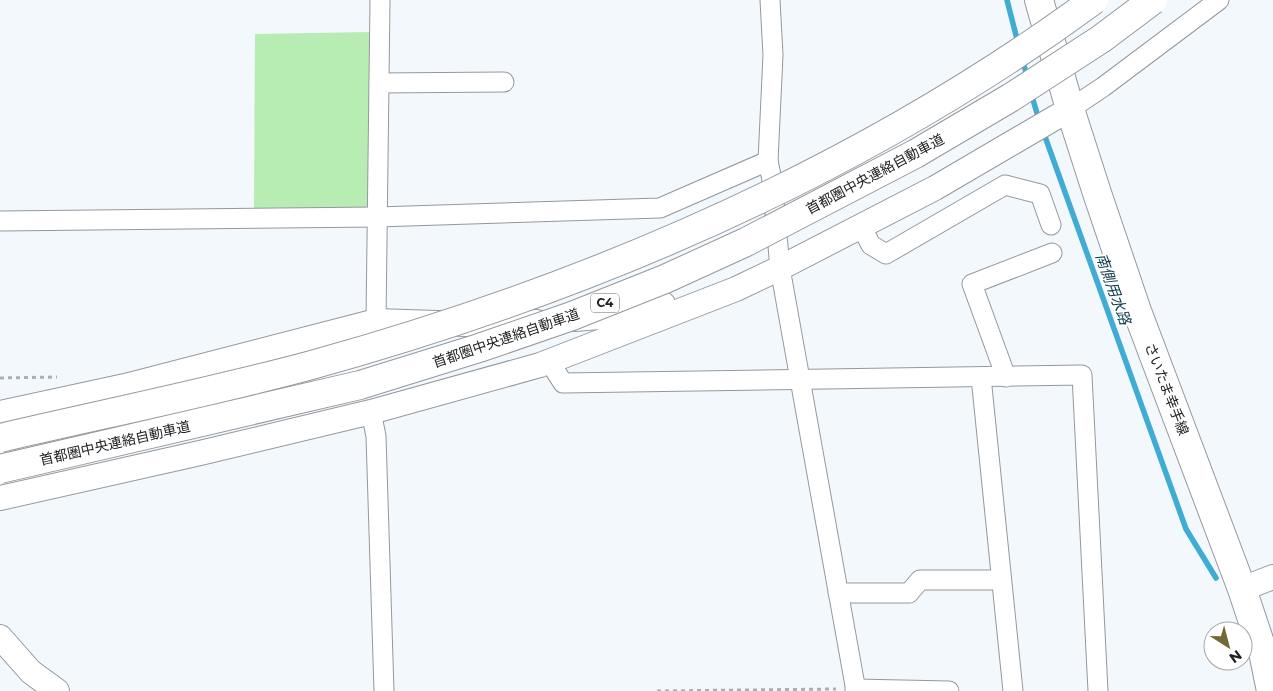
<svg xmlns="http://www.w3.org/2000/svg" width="1273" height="691" viewBox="0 0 1273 691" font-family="Montserrat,'Noto Sans JP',sans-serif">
<rect width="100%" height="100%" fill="#f3f8fd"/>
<path fill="#b7edb3" d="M370,32L372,203L364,210L254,208L255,34Z"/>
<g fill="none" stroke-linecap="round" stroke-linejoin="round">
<g stroke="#41acd3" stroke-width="5.5">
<path d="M1007,0L1018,43"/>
<path d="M1022,59L1028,79"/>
<path d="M1031,93L1039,120"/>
<path d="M1043,131L1186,529L1216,578"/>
</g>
<defs>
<g id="minor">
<path d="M770,0L773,55L768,161L772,180L780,268L856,691"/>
<path d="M379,83L504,82"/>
<path d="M1070,109L1103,87L1219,0"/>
<path d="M0,221L377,217L660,208L768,161"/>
<path d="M861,226L871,245L886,254L1005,185L1040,194L1051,225"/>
<path d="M376,321L380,0"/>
<path d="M549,361L563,383L1082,375L1098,691"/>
<path d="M981,377L1013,691"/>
<path d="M1006,377L972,284L1052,253"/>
<path d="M371,412L376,436L384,691"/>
<path d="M838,593H909L920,580H1001"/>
<path d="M855,689L949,691"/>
</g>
<g id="tertiary">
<path d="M575,319L612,316L663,304"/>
<path d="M0,413L125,386L376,321L497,325L537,322"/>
<path d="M0,498L200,453L371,412L540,365L736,289L780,268L935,188L1070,109"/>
<path d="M1242,589L1273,577"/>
<path d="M0,637L31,672L57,691"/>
</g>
<path id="primary" d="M1039,0L1070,109L1097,193L1137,311L1242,589L1263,652L1271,691"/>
</defs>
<use href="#minor" stroke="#94989d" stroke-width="21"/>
<use href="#tertiary" stroke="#94989d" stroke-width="26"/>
<use href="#primary" stroke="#94989d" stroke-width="30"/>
<g stroke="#abafb3" stroke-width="3" stroke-dasharray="4 4" stroke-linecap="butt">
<path d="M0,378L57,377"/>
<path d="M657,691L836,689"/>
</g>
<use href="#minor" stroke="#fff" stroke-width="19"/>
<use href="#tertiary" stroke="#fff" stroke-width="24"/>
<use href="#primary" stroke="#fff" stroke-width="28"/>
<defs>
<g id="motorway-bridge">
<path d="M0,438C103,414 207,393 308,366C587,289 860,172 1094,0"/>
<path d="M0,469L360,385L479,348L572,316L665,279L746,242L915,154L1010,98L1101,39L1153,0"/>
</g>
</defs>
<use href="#motorway-bridge" stroke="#94989d" stroke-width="30" stroke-linecap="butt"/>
<use href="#motorway-bridge" stroke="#fff" stroke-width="28"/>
</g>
<g text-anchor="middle" stroke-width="4.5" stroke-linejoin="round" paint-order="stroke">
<rect fill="#fff" stroke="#636466" stroke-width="1" x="591" y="293.5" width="28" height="19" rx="4"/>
<g font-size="12" font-weight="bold" fill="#202224">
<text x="605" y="307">C4</text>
</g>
<g font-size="14" fill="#202224" stroke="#fff">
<text transform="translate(875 174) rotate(-28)" y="5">首都圏中央連絡自動車道</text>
<text transform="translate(506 338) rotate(-19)" y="5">首都圏中央連絡自動車道</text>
<text transform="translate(1167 389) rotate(69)" y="5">さいたま幸手線</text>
<text transform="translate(115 443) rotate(-13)" y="5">首都圏中央連絡自動車道</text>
</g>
<g font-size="15" font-style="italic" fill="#0b3a4b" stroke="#fff">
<text transform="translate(1113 289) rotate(70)" y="5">南側用水路</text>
</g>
</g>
<g transform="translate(1228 646) rotate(144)"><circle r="24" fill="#ffffff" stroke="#a6a7a7"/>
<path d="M0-4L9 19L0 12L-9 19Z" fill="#746835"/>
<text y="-8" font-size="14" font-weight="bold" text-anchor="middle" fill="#202224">N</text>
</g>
</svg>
